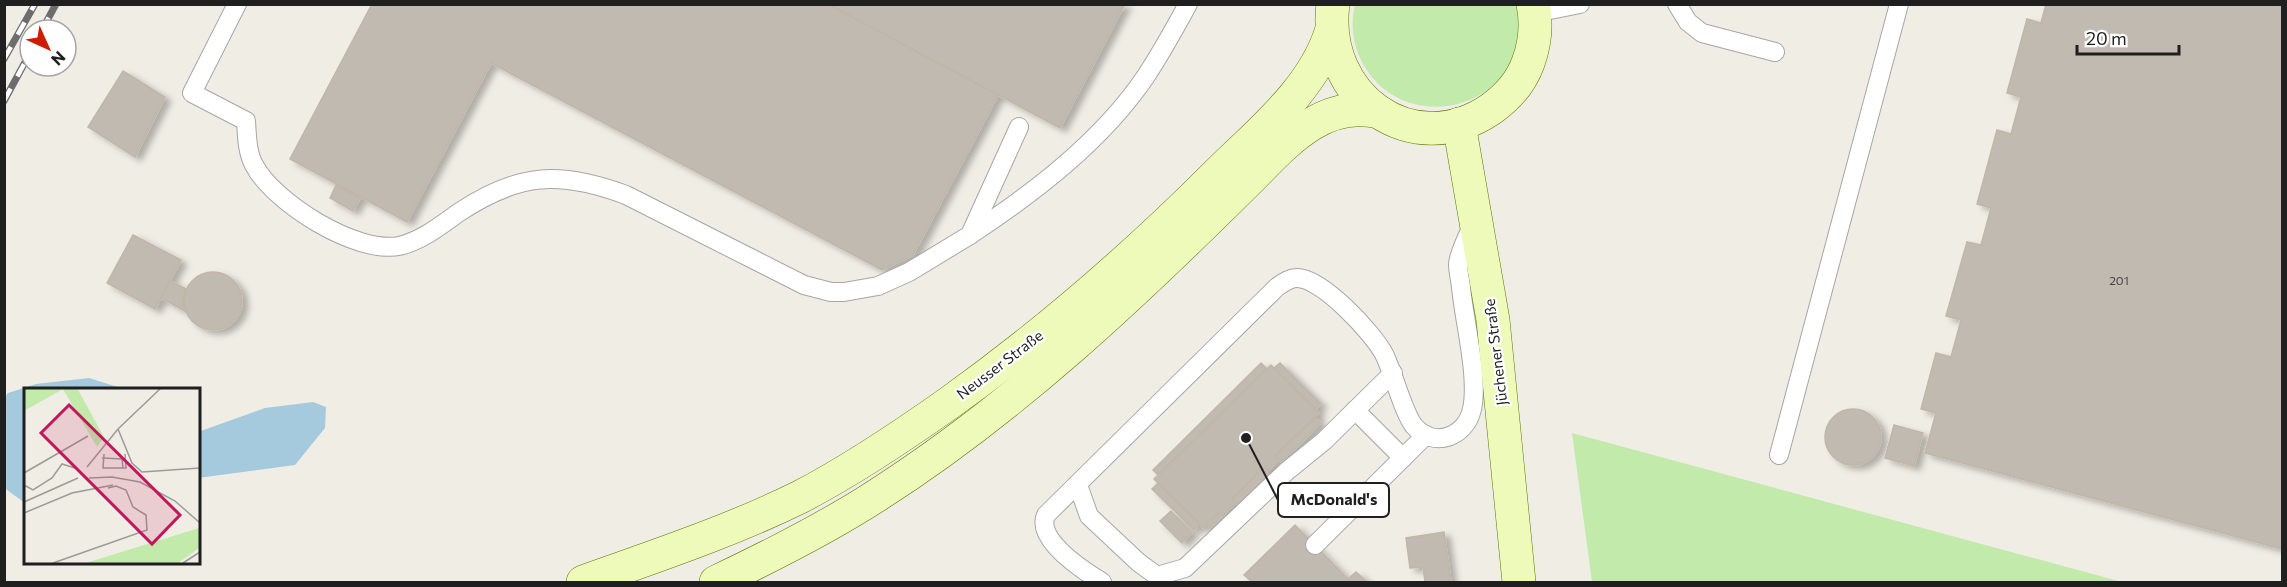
<svg xmlns="http://www.w3.org/2000/svg" width="2287" height="587" viewBox="0 0 2287 587" font-family="Commissioner,sans-serif">
<defs>
<filter id="shadow"><feDropShadow dx="6" dy="4" stdDeviation="3" flood-color="#0004"/></filter>
</defs>
<rect width="100%" height="100%" fill="#f0ede5"/>
<g fill="#c1eaab">
<path d="M1355,5H1517C1518,15 1521,26 1519,36C1507,116 1399,133 1362,62C1353,45 1350,24 1355,5Z"/>
<path d="M1572,433L2122,582H1592Z"/>
</g>
<g fill="#a5c9dd">
<path d="M89,378L124,389H26L25,503L7,490L5,486V397L8,393L36,384Z"/>
<path d="M313,402L326,407L325,428L295,465L198,478V432L265,408Z"/>
</g>
<g fill="#c0bab1" stroke="#c1b6a7" stroke-width="1.5" filter="url(#shadow)">
<path d="M372,4H828L998,95L913,255L882,270L491,63L407,222L290,159Z"/>
<path d="M828,4H1125L1060,128Z"/>
<path d="M2046,4H2282V549L1925,453L1936,413L1921,409L1936,353L1951,357L1961,320L1946,316L1967,242L1981,245L1991,208L1977,204L1997,130L2011,134L2021,97L2007,93L2027,19L2041,23Z"/>
<path d="M123,71L165,97L135,157L88,127Z"/>
<path d="M336,185L360,198L353,211L330,198Z"/>
<path d="M133,235L181,260L155,309L107,283Z"/>
<circle cx="213" cy="301" r="29"/>
<path d="M170,281L186,289L183,300L185,311L161,298Z"/>
<path d="M1261,363L1267,369L1158,475L1153,470Z"/>
<path d="M1280,363L1321,404L1315,409L1274,368Z"/>
<path d="M1271,365L1319,413L1275,456L1279,460L1266,473L1262,469L1232,499L1236,503L1223,516L1219,512L1203,528L1154,479Z"/>
<circle cx="1853" cy="437" r="28"/>
<path d="M1315,418L1321,423L1281,462L1275,456Z"/>
<path d="M1894,425L1923,433L1914,466L1885,458Z"/>
<path d="M1262,469L1268,475L1238,505L1232,499Z"/>
<path d="M1158,483L1200,524L1194,530L1152,489Z"/>
<path d="M1171,511L1192,533L1182,543L1160,521Z"/>
<path d="M1219,512L1225,518L1212,530L1206,524Z"/>
<path d="M1295,525L1348,579L1356,572L1367,582H1252L1244,575Z"/>
<path d="M1444,532L1451,582H1425L1423,567L1410,568L1406,538Z"/>
</g>
<g fill="none" stroke-linecap="round" stroke-linejoin="round">
<defs>
<g id="service">
<path d="M237,4L192,93L246,121C247,136 247,152 254,165C274,203 356,254 399,246C421,241 440,226 458,213C518,173 559,170 626,195L804,285L831,292H844L878,286L909,272L970,235L1019,127"/>
<path d="M1677,4L1688,22L1702,33L1775,52"/>
<path d="M1535,13L1580,4"/>
<path d="M970,235C1035,192 1102,141 1146,76C1161,53 1175,28 1188,4"/>
<path d="M1355,410L1403,458"/>
<path d="M1779,455L1899,4"/>
<path d="M1078,485L1089,516L1138,562L1157,576L1185,568L1287,471L1324,441L1393,373"/>
<path d="M1315,545L1426,435"/>
<path d="M1102,582C1084,571 1035,540 1046,515L1277,287C1283,283 1289,278 1297,278C1322,278 1373,333 1384,354C1394,374 1403,412 1414,426C1434,449 1466,437 1472,409C1479,377 1464,321 1461,287C1460,279 1458,271 1458,264C1459,252 1468,237 1472,225"/>
</g>
<g id="secondary">
<path d="M1333,4C1321,96 1412,163 1491,109C1508,97 1521,82 1528,63C1535,44 1537,24 1533,4"/>
<path d="M1459,124L1493,320L1519,582"/>
<path d="M583,582C656,556 731,531 800,497C852,470 901,437 949,403C1044,335 1133,258 1216,175C1258,133 1313,90 1331,32"/>
<path d="M716,582C771,556 825,529 876,496C1014,408 1133,295 1249,180C1285,144 1322,99 1379,112"/>
</g>
</defs>
<use href="#service" stroke="#a6a6a6" stroke-width="20"/>
<use href="#secondary" stroke="#5b7704" stroke-width="34"/>
<use href="#service" stroke="#fff" stroke-width="18"/>
<use href="#secondary" stroke="#eefab9" stroke-width="33"/>
<defs>
<g id="rail">
<path d="M42,30L56,4"/>
<path d="M4,59L35,4"/>
<path d="M4,101L30,53"/>
</g>
</defs>
<use href="#rail" stroke="#6d6d6d" stroke-width="7"/>
<use href="#rail" stroke="#fff" stroke-width="4.5" stroke-dasharray="14" stroke-linecap="butt"/>
</g>
<g text-anchor="middle" stroke-width="4.5" stroke-linejoin="round" paint-order="stroke">
<g font-size="12" fill="#474644">
<text x="2119" y="285">201</text>
</g>
<g font-size="15" fill="#1f1f1f" stroke="#fff">
<text transform="translate(1496 352) rotate(-97)" y="5">Jüchener Straße</text>
<text transform="translate(1000 365) rotate(-37)" y="5">Neusser Straße</text>
</g>
</g>
<g transform="translate(24 388)">
<rect width="176" height="176" fill="#f0ede5"/>
<path d="M0,0H53L80,49L73,59L39,1L0,23ZM175,140V160L154,175H62Z" fill="#c1eaab"/>
<path fill="none" stroke="#9c9b96" stroke-width="1.5" d="M94,41L108,75L118,84L176,80M80,66L79,80H102L101,66M78,70L98,71L99,80M63,79L94,41L137,0M0,85L64,48M65,90L88,89L116,94L151,113L176,135M0,97L9,102L28,90L38,76L54,81M0,114L54,90M0,125L48,105L89,97M29,175L123,142L122,127L109,119L102,102L92,98L84,100M159,175L176,164"/>
<path fill="#c2185b" fill-opacity="0.15" stroke="#c2185b" stroke-width="3" d="M45,17L156,127L128,156L17,45Z"/>
<rect width="176" height="176" fill="none" stroke="#1f1f1f" stroke-width="3"/>
</g>
<path fill="none" stroke="#1f1f1f" stroke-width="2" d="M1246 438L1278 500"/>
<circle fill="#1f1f1f" stroke="#fff" stroke-width="2" cx="1246" cy="438" r="6"/>
<rect fill="#fff" stroke="#1f1f1f" stroke-width="2" x="1278" y="483" width="111" height="34" rx="6"/>
<g font-size="16" text-anchor="middle" font-weight="bold" fill="#1f1f1f">
<text x="1334" y="505">McDonald's</text>
</g>
<rect width="2287" height="587" fill="none" stroke="#1f1f1f" stroke-width="12"/>
<g transform="translate(48 48) rotate(135)"><circle r="28" fill="#ffffff" stroke="#a5a5a5" stroke-width="1.5"/>
<path d="M0-4.5L10 22L0 15L-10 22Z" fill="#cd1c00"/>
<text y="-9" font-size="16" font-weight="bold" text-anchor="middle" fill="#1f1f1f">N</text>
</g>
<path d="M2077 45v9h102v-9" fill="none" stroke="#1f1f1f" stroke-width="3"/>
<text x="2086" y="45" font-size="18" fill="#1f1f1f" stroke="#ffffff" stroke-width="4.5" paint-order="stroke">20 m</text>
</svg>
